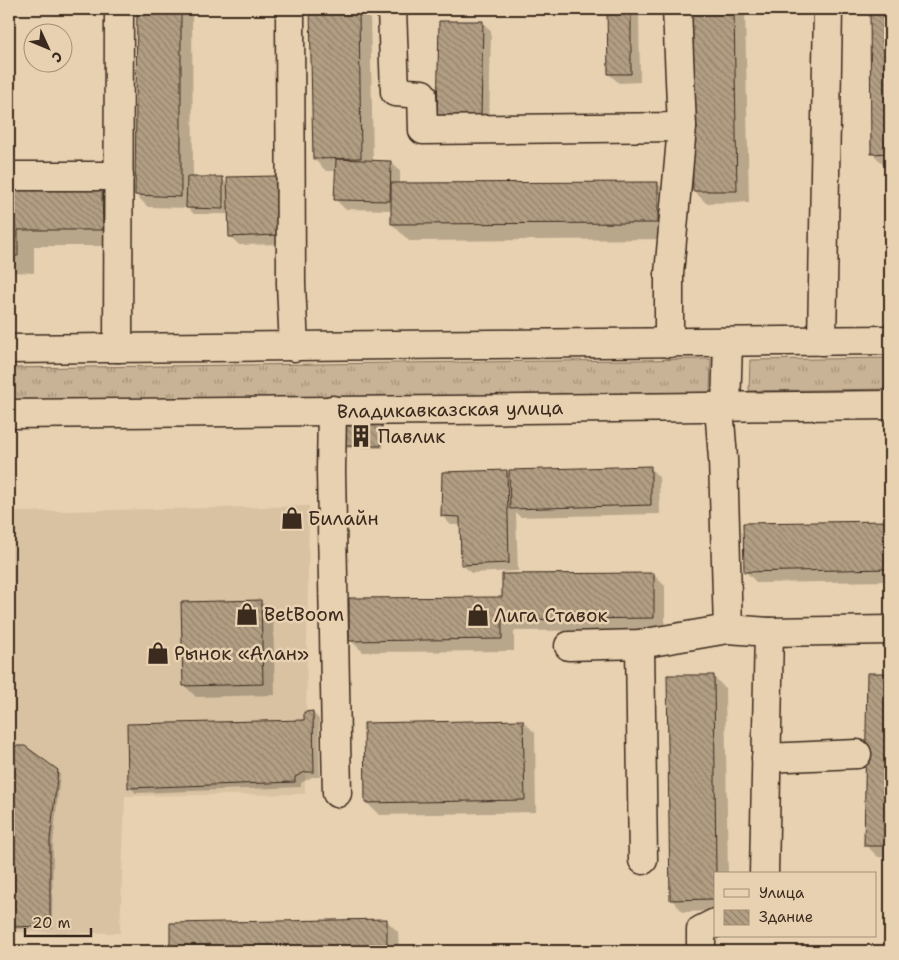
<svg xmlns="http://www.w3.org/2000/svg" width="899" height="960" viewBox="0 0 899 960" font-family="'Shantell Sans',sans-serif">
<defs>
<pattern id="grass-tufts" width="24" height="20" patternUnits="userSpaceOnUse" patternTransform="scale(1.25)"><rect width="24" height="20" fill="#c9b396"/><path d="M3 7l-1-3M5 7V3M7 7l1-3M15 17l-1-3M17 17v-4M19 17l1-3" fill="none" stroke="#a4927a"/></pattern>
<pattern id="building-back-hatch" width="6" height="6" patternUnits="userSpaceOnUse" patternTransform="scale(1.25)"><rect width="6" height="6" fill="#b29e83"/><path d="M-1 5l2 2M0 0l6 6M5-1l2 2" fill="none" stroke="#92816b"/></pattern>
</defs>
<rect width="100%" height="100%" fill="#e8d1b0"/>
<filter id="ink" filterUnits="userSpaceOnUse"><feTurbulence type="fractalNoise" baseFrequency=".02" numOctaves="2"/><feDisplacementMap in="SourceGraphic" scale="10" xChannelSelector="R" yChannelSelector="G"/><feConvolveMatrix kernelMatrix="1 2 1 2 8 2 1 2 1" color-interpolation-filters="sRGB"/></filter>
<g filter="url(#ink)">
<path fill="#d8c2a2" d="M309,506L305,794L125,796L120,933L9,932V512Z"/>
<g fill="url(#grass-tufts)" stroke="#826e5a">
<path d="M890,358V389L749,391L750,360Z"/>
<path d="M711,359L710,394L9,401V368Z"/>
</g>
<g fill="#0003">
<path d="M138,9H192L193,179H222L229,185L275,177L284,186L286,244L239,245L230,236L229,214H194L188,208L148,207L136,195Z"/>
<path d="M311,9H370L373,161L391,162L400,171V184L657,183L674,200L675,239L409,241L392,224V210L345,209L336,200L337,171H326L314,159Z"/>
<path d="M609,9H639L640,82L619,83L609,74Z"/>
<path d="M691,9H745L749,202L706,203L694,191Z"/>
<path d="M871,9H890V165H884L872,153Z"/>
<path d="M482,22L491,31L489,126H447Z"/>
<path d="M101,191L118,208L119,246H34V273L11,272L9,270V192Z"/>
<path d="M381,426L384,429L383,448H345L343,445Z"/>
<path d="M650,468L659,477L660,514L520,517L516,513L518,571L471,573L462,564L461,525H451L442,516L506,471L510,475Z"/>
<path d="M890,522V581L757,583L745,571V524Z"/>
<path d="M653,574L665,586V630L514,631V651L363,652L350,640L503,598Z"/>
<path d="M261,602L273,614L275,695L196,697L184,685Z"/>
<path d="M868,674H890V858L878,857L866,845Z"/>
<path d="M713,676L725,688L728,874H715V911L683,912L671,899Z"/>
<path d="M313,713L319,719L320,777H312L301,783V787L136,793L130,787L305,722Z"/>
<path d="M523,721L535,733L536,812L379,815L367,803Z"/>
<path d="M25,747L60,774L53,844L52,928L9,929V748Z"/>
<path d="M386,920L398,932L399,951H171V924Z"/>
</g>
<g fill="url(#building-back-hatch)" stroke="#3b2a1e">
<path d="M137,9H181V197L135,195Z"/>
<path d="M310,9H359L361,158L313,159Z"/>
<path d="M607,9H631V74H608Z"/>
<path d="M690,9H734L737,191H693Z"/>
<path d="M870,9H890V153L871,154Z"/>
<path d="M439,21H483L481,118L437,117Z"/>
<path d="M889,157H890V196H888Z"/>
<path d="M336,159L391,161L390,201L334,200Z"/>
<path d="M276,176L277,235L229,237L227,177Z"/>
<path d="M187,177H223V209L186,208Z"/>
<path d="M658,182V223L391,224V183Z"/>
<path d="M9,190H102L103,230H18V256H9Z"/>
<path d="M382,425L381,446H342L341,426Z"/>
<path d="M651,466V505L510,509L509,470Z"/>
<path d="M507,470L509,563L461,565L460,517L441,516L442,472Z"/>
<path d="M890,521V569L744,572L743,523Z"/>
<path d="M654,573V618L502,620V639L349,641V598L502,597V574Z"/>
<path d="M261,600L263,684L183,686L181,602Z"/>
<path d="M867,673H890V846H864Z"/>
<path d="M667,675H714L716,874H715V899L670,900Z"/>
<path d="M313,711L314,772H305L295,777V782L128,788L127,724L304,720V712Z"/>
<path d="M523,720L525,800L365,803L364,723Z"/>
<path d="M9,746H25L58,770L50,840V926L9,927Z"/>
<path d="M387,919V951H170V923Z"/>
</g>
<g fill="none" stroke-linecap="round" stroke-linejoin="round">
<defs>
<g id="minor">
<path d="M290,9L291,284L294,347"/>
<path d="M392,9L395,92L422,94L423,130L682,127"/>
<path d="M9,176H119"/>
<path d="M822,341L828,9"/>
<path d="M669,343V274L682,127L677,9"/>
<path d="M118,348L119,9"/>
<path d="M719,407L723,459L728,629L769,632L890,630"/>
<path d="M726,408L728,342"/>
<path d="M332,410L331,471L337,793"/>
<path d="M640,644L643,860"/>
<path d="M569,646L640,644L728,629"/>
<path d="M766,758L857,754"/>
<path d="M764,874L769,632"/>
<path d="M701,951V930L715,923"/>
</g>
<g id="major">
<path d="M9,349L890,340"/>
<path d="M9,414C303,410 596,410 890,405"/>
</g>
</defs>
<use href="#minor" stroke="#3b2a1e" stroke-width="31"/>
<use href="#major" stroke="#3b2a1e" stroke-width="31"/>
<use href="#minor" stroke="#e8d1b0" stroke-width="28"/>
<use href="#major" stroke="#e8d1b0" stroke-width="28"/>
</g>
</g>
<defs>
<symbol id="building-bare" viewBox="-9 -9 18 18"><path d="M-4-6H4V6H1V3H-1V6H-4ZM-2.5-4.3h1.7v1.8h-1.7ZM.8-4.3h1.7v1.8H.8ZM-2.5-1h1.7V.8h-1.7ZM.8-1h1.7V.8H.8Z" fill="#3b2a1e" stroke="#e8d1b0" stroke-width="2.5" paint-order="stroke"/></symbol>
<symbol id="shop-bare" viewBox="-9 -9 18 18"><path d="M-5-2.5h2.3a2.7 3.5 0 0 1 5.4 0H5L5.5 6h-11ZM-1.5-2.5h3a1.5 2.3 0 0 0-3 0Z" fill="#3b2a1e" stroke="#e8d1b0" stroke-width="2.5" paint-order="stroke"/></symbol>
</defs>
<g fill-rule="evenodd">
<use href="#building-bare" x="345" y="420" width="32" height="32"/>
<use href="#shop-bare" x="276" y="502" width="32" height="32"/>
<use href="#shop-bare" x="231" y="598" width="32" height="32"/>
<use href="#shop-bare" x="462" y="599" width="32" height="32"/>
<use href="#shop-bare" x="142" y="637" width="32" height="32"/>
</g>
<g text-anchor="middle" stroke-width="5" stroke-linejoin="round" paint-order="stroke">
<g font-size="19" fill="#3b2a1e" stroke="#e8d1b0">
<text transform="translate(450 409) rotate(-1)" y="7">Владикавказская улица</text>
</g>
<g font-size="19" fill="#3b2a1e" stroke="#e8d1b0" text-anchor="start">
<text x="378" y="443">Павлик</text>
<text x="308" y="525">Билайн</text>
<text x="264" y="621">BetBoom</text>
<text x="494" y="622">Лига Ставок</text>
<text x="174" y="660">Рынок «Алан»</text>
</g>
</g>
<rect width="899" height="960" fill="none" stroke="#e8d1b0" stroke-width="30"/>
<rect x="15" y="15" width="869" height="930" fill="none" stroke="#3b2a1e" stroke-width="2" filter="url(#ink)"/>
<rect x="714" y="872" width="162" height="65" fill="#e8d1b0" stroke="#a38e76"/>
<rect x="724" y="889" width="25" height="8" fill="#e8d1b0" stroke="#a38e76"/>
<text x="759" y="898" font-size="15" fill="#3b2a1e">Улица</text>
<rect x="724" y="910" width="25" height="15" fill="url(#building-back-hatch)" stroke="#a38e76"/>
<text x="759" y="922" font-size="15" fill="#3b2a1e">Здание</text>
<g transform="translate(48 48) rotate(134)"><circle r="24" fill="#e8d1b0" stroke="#a38e76"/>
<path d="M0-4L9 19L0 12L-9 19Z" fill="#3b2a1e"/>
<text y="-8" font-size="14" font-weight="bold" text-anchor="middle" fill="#3b2a1e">С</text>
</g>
<path d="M25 928v8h66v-8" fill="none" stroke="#3b2a1e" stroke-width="2.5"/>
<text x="32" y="928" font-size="15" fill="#3b2a1e" stroke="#e8d1b0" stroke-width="4" paint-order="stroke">20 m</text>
</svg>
